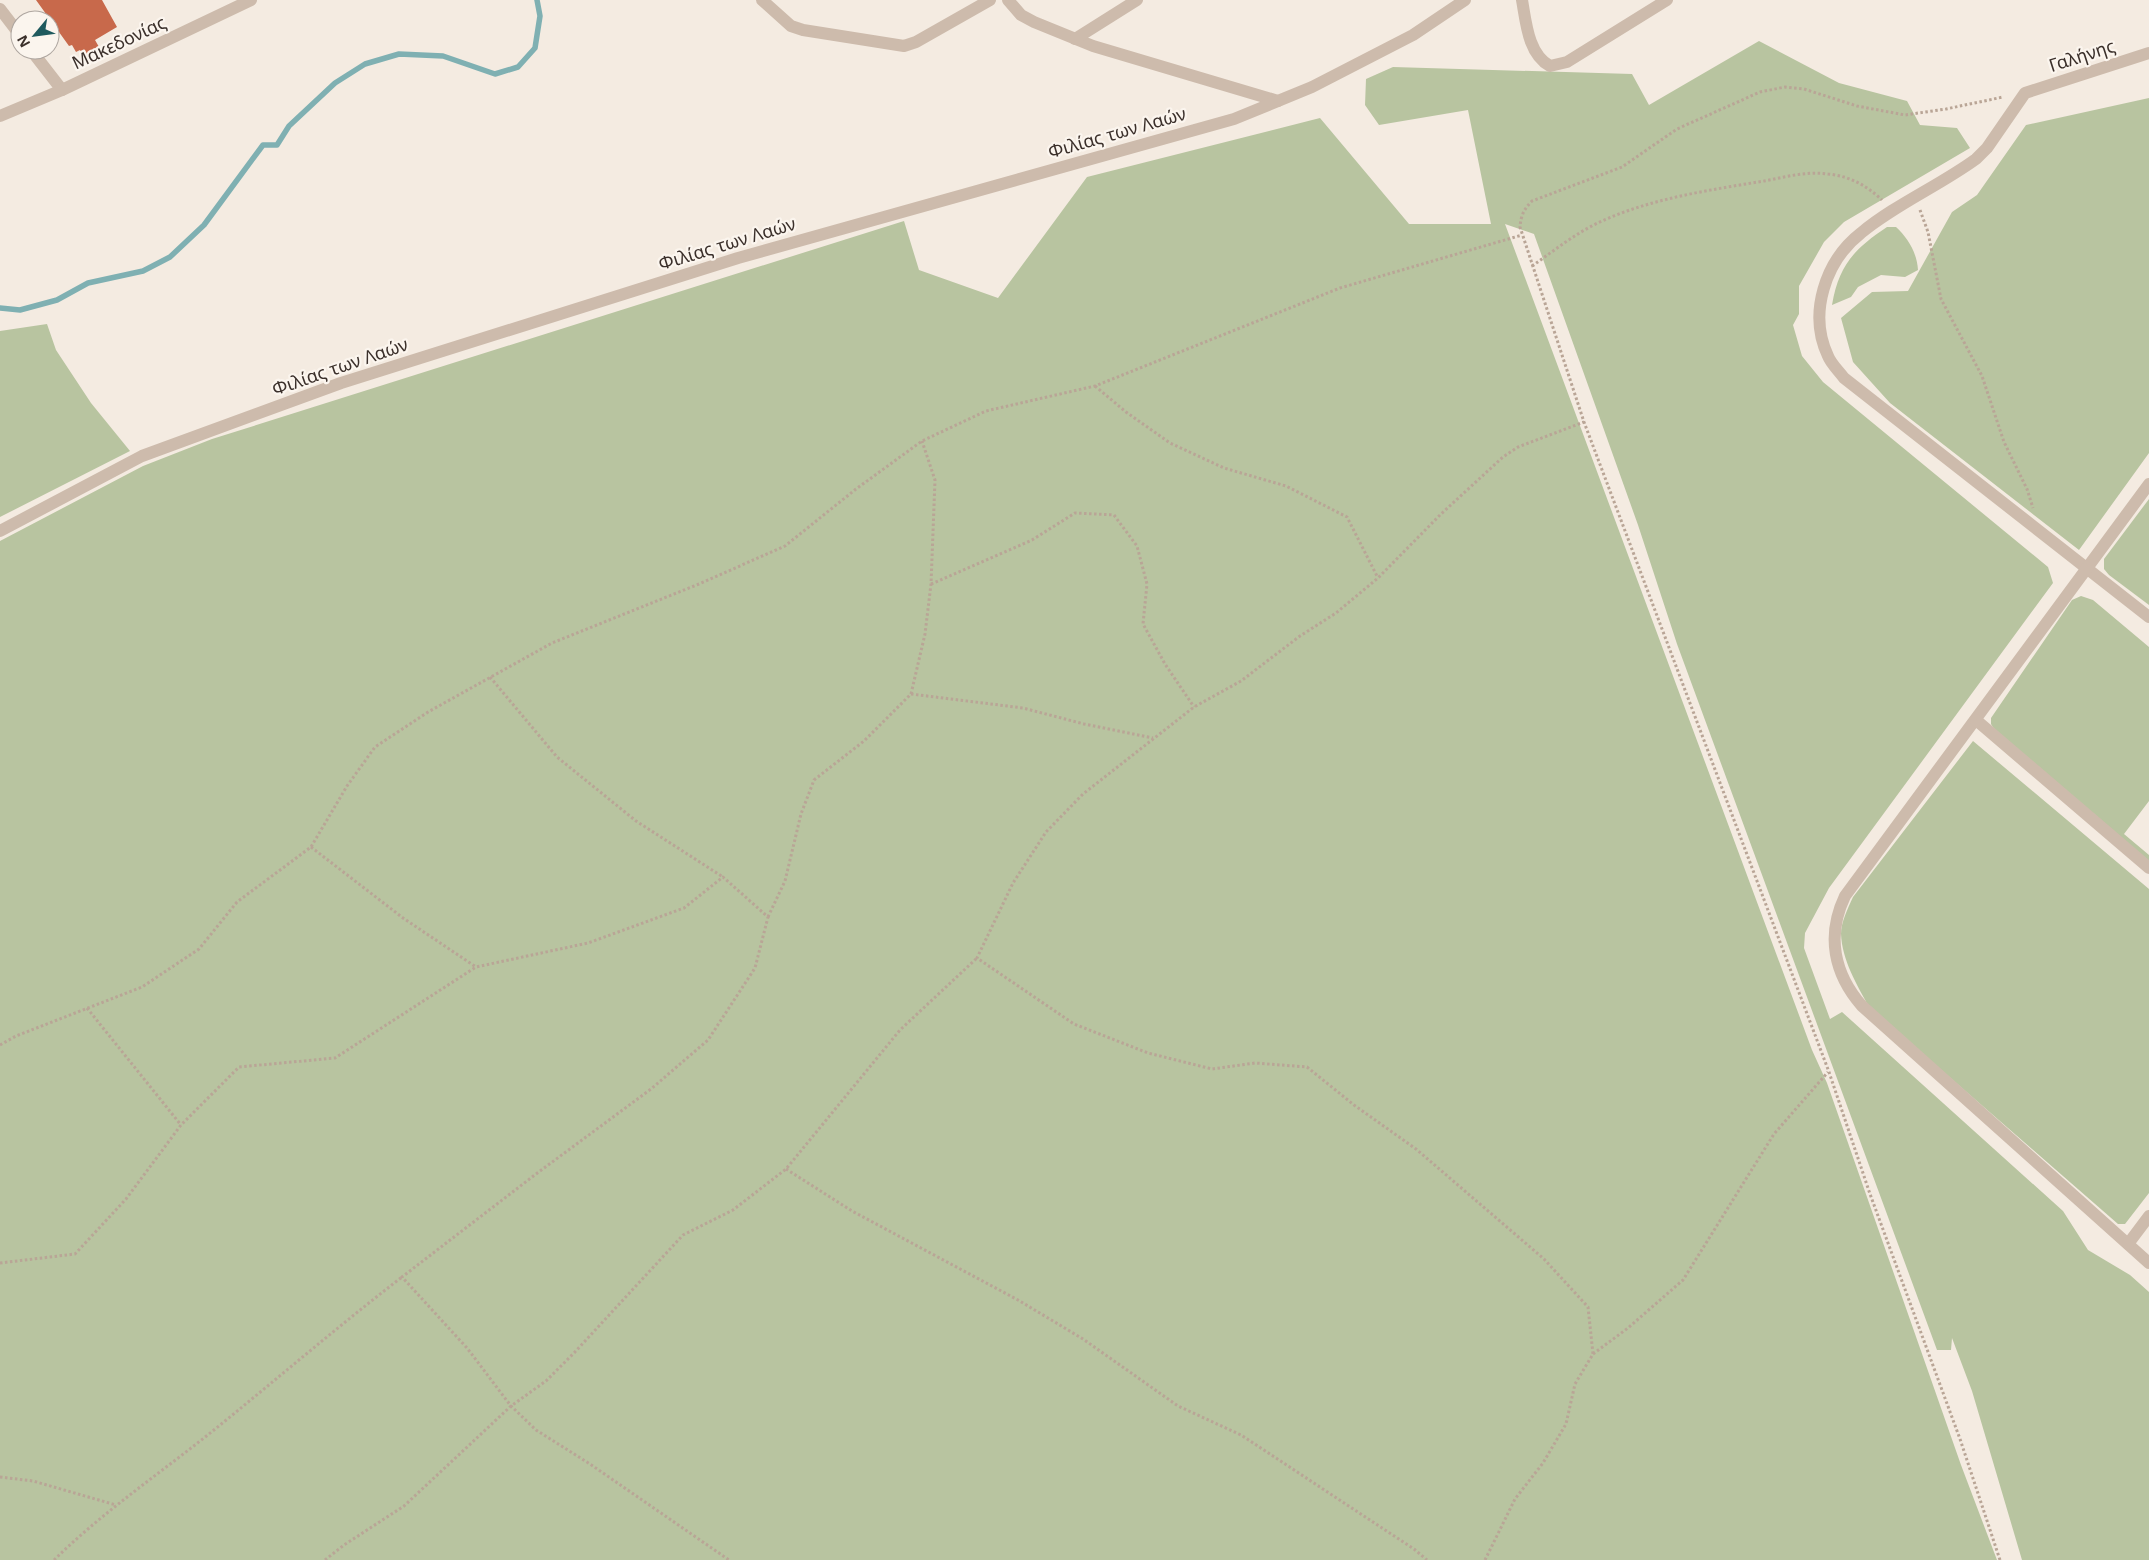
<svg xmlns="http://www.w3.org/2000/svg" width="2149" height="1560" viewBox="0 0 2149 1560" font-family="'Noto Sans',sans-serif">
<rect width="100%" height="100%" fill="#f4ebe1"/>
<g fill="#b8c4a0">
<path d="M1759,41L1839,83L1907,101L1920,125L1957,128L1970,148L1844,222L1824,242L1799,286V314L1793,325L1802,356L1823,382L2048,567L2053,583L1829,888L1805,933L1804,948L1830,1019L1842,1012L2063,1211L2088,1250L2130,1275L2149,1292V1560H2022L1972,1391L1952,1338L1951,1350H1937L1677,644L1638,525L1534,234L1505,224L1812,1050L1827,1083L1961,1465L1997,1560H0V541L143,466L212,439L904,221L919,270L998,298L1087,177L1320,118L1409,224H1491L1468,110L1379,125L1365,105L1366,79L1393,67L1632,74L1649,105Z"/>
<path d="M2149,98V453L2079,550L1890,403L1853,362L1841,318L1872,292L1908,291L1952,212L1977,195L2026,125Z"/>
<path d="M1887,227H1896C1908,238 1917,253 1918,270L1905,277L1881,275L1858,287L1851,297L1832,305C1839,265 1854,249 1887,227Z"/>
<path d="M47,324L56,350L91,403L130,451L0,517V331Z"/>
<path d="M2149,499V605L2109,575L2104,569V559Z"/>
<path d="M2081,596L2093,600L2149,647V801L2124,834L2149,855V865L1994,729L1991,724V718L2072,600Z"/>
<path d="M1973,741L2149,889V1193L2125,1224H2118L1869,1007C1857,985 1842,960 1841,934C1841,922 1848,908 1853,897Z"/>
</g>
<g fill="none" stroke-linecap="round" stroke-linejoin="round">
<path stroke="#7fb0b2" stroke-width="5.5" d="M0,308L20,310L57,300L88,283L143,271L170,257L204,225L263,145H277L289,126L335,83L365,64L399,54L443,56L495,74L518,67L535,48L540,16L537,0"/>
</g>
<path fill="#c8694b" d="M36,0H102L117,27L95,40L99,47L83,56L80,50L76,52L72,45L69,46Z"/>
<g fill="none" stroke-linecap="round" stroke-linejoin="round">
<g stroke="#b9a596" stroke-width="3" stroke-dasharray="2.5 2.5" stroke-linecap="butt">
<path d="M1920,210L1928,232L1941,299L1982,376L2004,442L2027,489L2033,508"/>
<path d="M1532,266C1555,250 1577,232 1602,221C1653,198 1710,190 1764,181C1785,177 1807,171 1828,174C1849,176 1866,185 1882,200"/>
<path d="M1095,386L1126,412L1170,443L1224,468L1286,486L1347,517L1378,578"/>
<path d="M931,584L1032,540L1075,513L1114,515L1137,546L1147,584L1143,624L1165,664L1194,707"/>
<path d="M490,677L557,757L636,821L723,877"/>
<path d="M911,694L1023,708L1084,724L1153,738"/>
<path d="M311,847L403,918L476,967"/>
<path d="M768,917L785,881L801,814L814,780L864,741L911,694L925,634L931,584L935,480L922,441"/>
<path d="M87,1008L181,1125"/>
<path d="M0,1045L16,1036L142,987L199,949L237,902L311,847L347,786L375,747L428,712L552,643L699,584L785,546L856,489L922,441L986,411L1095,386L1340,288L1522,235"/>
<path d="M786,1169L852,1211L1018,1300L1083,1339L1178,1406L1241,1435L1414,1549L1427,1560"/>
<path d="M0,1263L75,1254L126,1199L181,1125L239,1067L335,1058L476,967L588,943L684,908L723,877L768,917L755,968L708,1040L651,1089L536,1174L402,1277L467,1348L511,1406L536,1430L590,1464L729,1560"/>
<path d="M1593,1354L1628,1328L1683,1280L1774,1134L1828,1072"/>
<path d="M0,1477L33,1481L116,1505"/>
<path d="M54,1560C107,1508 168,1468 225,1421C284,1373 341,1324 402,1277"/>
<path d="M325,1560L344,1545L404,1506L511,1406L546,1381L574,1353L683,1235L733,1210L786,1169L900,1030L977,958"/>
<path d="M1485,1560L1515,1499L1543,1463L1566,1424L1575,1384L1593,1354L1588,1307L1544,1259L1416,1149L1354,1105L1307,1067L1255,1063L1212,1069L1148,1053L1074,1024L977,958L1013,883L1046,832L1083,794L1194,707L1241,681L1300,636L1336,613L1378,578L1441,514L1503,457L1518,447L1584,422"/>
<path d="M2000,1560L1960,1439L1870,1194L1829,1072L1584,422L1520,227C1521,215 1524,209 1532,201L1622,167L1677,129L1760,92L1785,87L1804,89L1857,106L1905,115L1946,109L2003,97"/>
</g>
<g stroke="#cdbbac" stroke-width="12">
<path d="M762,0L791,26L803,30L904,46L916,42L990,0"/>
<path d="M1008,0L1021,15L1034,22L1093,46L1278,101"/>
<path d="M1522,0C1526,22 1528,54 1550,66L1567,62L1667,0"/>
<path d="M0,9L20,35"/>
<path d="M1075,39L1137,0"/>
<path d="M31,50L62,90"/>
<path d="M2149,53L2025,93L1987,148L1976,159C1939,186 1896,204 1861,233C1825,261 1808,314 1828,356C1831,364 1839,371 1844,378L2149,617"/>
<path d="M0,116L62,90L251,0"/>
<path d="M2149,484L1845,896C1826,936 1834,974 1862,1006L2149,1263"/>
<path d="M0,531L142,456L341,383L738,258L1234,119L1312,87L1413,35L1465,0"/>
<path d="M1976,720L2149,868"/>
<path d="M2128,1244L2149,1216"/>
</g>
</g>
<g text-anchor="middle" stroke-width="4.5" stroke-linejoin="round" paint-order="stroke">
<g font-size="18" fill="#3b302b" stroke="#fbf5ee">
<text transform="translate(119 43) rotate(-25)" y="6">Μακεδονίας</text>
<text transform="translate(2082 56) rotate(-18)" y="6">Γαλήνης</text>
<text transform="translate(1117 133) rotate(-16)" y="6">Φιλίας των Λαών</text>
<text transform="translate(727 244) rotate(-17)" y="6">Φιλίας των Λαών</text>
<text transform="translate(340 367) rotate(-19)" y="6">Φιλίας των Λαών</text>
</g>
</g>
<g transform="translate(35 35) rotate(241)"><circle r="24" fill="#fbf5ee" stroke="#aea6a0"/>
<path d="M0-4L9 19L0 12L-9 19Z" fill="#1f5a5e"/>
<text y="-8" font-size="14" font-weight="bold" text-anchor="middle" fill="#3b302b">N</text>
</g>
</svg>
